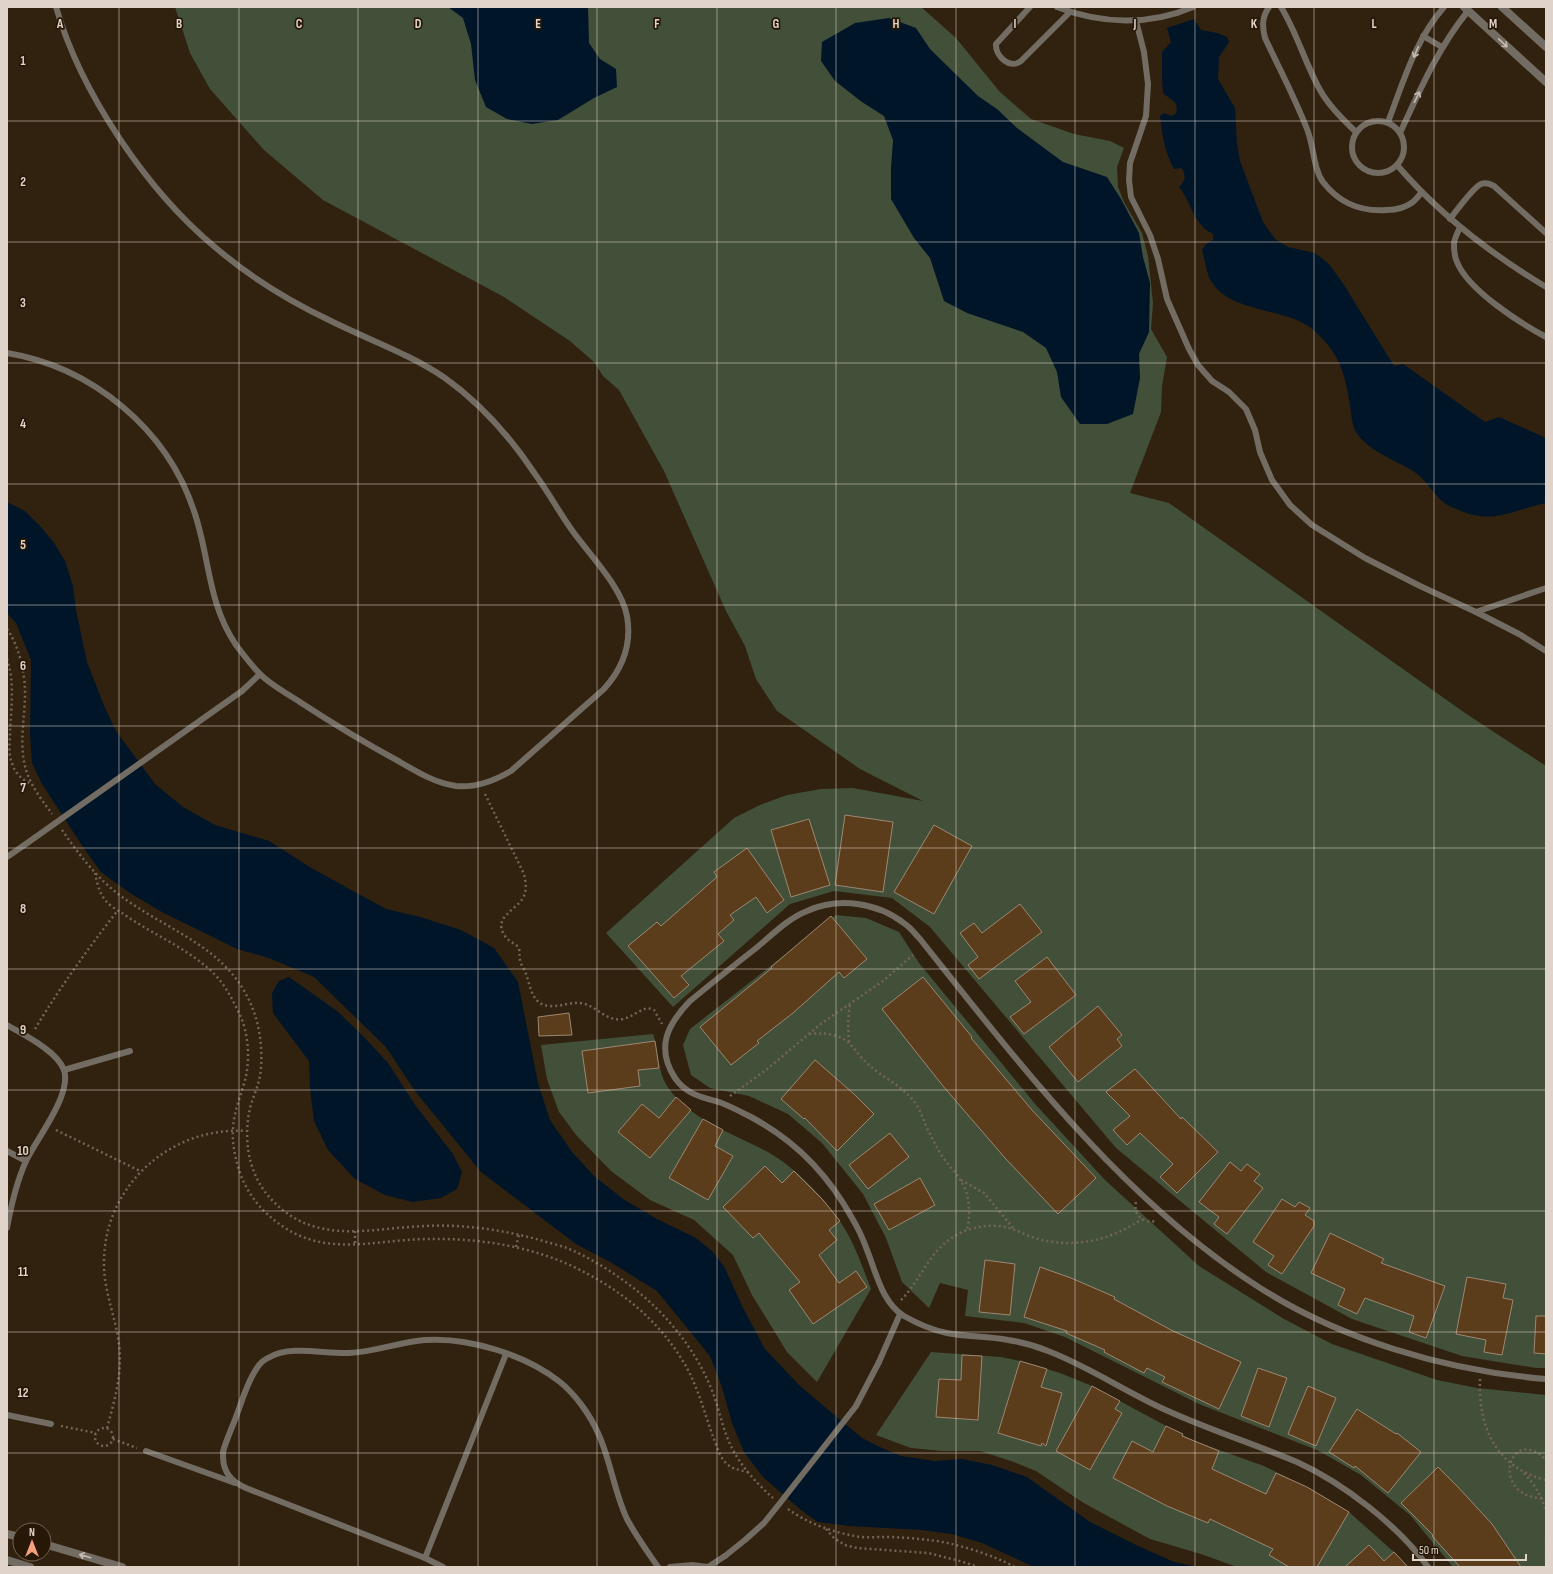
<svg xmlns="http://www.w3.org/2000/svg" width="1553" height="1574" viewBox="0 0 1553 1574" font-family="'Sofia Sans Condensed',sans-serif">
<rect width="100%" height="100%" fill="#31210f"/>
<g fill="#425039">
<path d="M175,7H921L956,38L999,91L1031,119L1074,134L1110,141L1124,148L1117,167L1118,187L1124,202L1142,233L1148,256L1153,303L1151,329L1167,357L1162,386L1161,412L1130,493L1169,503L1465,713L1546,766V1368H1536L1462,1356L1352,1319L1266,1272L1116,1148L930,927L892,898L834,891L790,904L673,1007L606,933L734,818L760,805L787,795L821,789L853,788L923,801L860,769L777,711L756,679L745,646L726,611L664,471L619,390L603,376L594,362L570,341L504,297L323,200L264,150L210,89L190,53Z"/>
<path d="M836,915L866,918L899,932L919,963L1036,1105L1105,1180L1199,1266L1284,1319L1332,1344L1437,1380L1477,1388L1546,1395V1567H1453L1410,1515L1361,1475L1317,1450L1199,1404L1065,1337L1024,1323L965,1316L968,1290L940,1283L929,1308L902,1282L886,1238L863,1194L822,1143L788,1114L749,1096L710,1088L691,1075L683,1045L690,1029Z"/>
<path d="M653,1034C659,1051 657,1070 667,1086C688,1118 729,1132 762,1149C791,1163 821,1194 839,1220C854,1241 862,1266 871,1289L817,1382L787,1352L752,1295L733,1255L694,1220L650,1200L611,1171L577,1136L559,1112L547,1079L541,1045Z"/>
<path d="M931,1352L1001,1357L1020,1361L1060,1373L1092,1386L1194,1441L1264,1466L1314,1491L1349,1512L1394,1552L1408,1567H1237L1201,1554L1150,1539L1082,1502L1036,1471L1011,1461L980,1451H942L911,1448L876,1435Z"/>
</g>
<g fill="#001528">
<path d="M448,7H588L589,43L600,59L616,69L617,87L594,98L558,120L532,124L507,119L486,107L475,80L471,44L463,18Z"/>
<path d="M889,18L916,28L930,49L978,96L997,109L1017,128L1063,162L1107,177L1121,199L1139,233L1143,257L1150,283L1149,332L1139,354L1140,378L1133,414L1107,424H1080L1061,397L1057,372L1046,348L1023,332L967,313L944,301L930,258L914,238L891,199V168L893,140L884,116L862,102L835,81L821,61L822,42L855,23Z"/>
<path d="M1194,19L1201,30L1217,33L1227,37L1229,42L1219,57L1218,79L1235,108L1237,143L1240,161L1263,222L1275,239L1288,247L1315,253L1329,264L1344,285L1394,366L1403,364L1485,422L1499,417L1546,438V503C1515,509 1493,525 1461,511C1455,508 1447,506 1442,501C1432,492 1425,478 1413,471C1394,459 1369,452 1356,432C1351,423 1351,409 1349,399C1344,368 1336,349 1312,329C1285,307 1227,313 1210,279C1206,271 1205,259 1202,250L1206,244L1213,240V234C1210,232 1205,230 1203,227C1192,216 1189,199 1179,187C1185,181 1186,178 1183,170L1181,168L1174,169C1165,153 1162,134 1160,116L1164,113L1171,116L1176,114C1179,101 1172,101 1163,93L1162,79V52L1171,42L1167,28Z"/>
<path d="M7,502L25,511L41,527L54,543L65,561L73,586L76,610L87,662L105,708L116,731L155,784L183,807L215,825L269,841L313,869L386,909L420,917L461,930L494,948L518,982L538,1083L550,1120L572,1152L594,1176L623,1199L657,1219L696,1238L713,1252L725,1268L742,1306L765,1349L800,1386L862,1438L882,1448L901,1456L935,1461L962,1459L992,1465L1027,1477L1090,1522L1136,1545L1174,1562L1198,1567H1034L982,1543L952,1534L922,1530L849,1526L818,1522L801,1510L763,1477L744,1452L732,1423L722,1387L710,1356L657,1291L612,1263L576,1244L481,1172L415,1091L386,1047L314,977L269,958L237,949L162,912L130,893L101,872L81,844L42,784L32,763L30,735L31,660L16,623L7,613Z"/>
<path d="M289,977L337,1011L362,1035L388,1063L415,1105L453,1154L462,1172L457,1189L441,1198L413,1202L385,1195L355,1179L328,1150L314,1121L310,1088L309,1061L273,1013L272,993L279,981Z"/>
</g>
<g fill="#5c3d1b" stroke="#9c8773">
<path d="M845,815L893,822L883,892L835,885Z"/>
<path d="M809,819L830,885L791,897L771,830Z"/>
<path d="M934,825L972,846L934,914L894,892Z"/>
<path d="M747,848L784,900L767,913L756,897L730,915L734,920L718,934L724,941L681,976L689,985L674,998L628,946L657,922L661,926L717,877L714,872Z"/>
<path d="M1020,904L1042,932L979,979L968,965L978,957L960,933L974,923L982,933Z"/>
<path d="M831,916L867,959L844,978L839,972L793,1013L757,1041L759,1043L731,1065L700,1027L772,968L771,967Z"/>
<path d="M1047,957L1076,995L1024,1034L1010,1017L1031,1002L1015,981Z"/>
<path d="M923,977L972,1037L971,1038L1032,1110L1096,1178L1058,1214L1005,1158L943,1086L882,1009Z"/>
<path d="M1098,1006L1122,1035L1117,1039L1122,1046L1078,1082L1049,1047Z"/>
<path d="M569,1013L572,1035L539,1036L538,1017Z"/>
<path d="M655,1041L659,1068L638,1070L640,1086L588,1093L582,1051Z"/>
<path d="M815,1060L854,1094L874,1114L837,1151L805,1118L804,1119L781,1099Z"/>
<path d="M1135,1069L1181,1119L1182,1117L1218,1152L1177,1193L1160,1177L1173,1164L1140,1133L1127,1145L1113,1130L1130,1116L1106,1092Z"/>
<path d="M676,1097L691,1110L650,1158L618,1132L642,1104L659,1118Z"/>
<path d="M703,1119L723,1130L715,1146L733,1156L708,1200L669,1178Z"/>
<path d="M890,1133L909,1157L868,1189L849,1165Z"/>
<path d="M1230,1162L1241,1171L1247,1164L1260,1174L1254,1181L1263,1188L1227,1234L1214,1224L1219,1217L1199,1202Z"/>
<path d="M765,1166L782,1183L794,1171L823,1200L840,1221L829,1230L837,1240L819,1255L839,1283L856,1271L867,1287L813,1324L789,1290L800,1282L759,1233L753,1238L723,1207Z"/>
<path d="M920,1178L935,1205L889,1230L874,1204Z"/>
<path d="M1282,1199L1295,1207L1299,1202L1310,1208L1305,1215L1314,1221V1226L1282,1274L1268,1265L1274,1256L1253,1242Z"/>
<path d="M1330,1233L1384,1259L1381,1263L1445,1286L1426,1338L1409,1332L1414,1316L1365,1298L1357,1314L1338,1305L1345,1289L1311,1273Z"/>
<path d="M985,1260L1015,1264L1010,1315L979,1312Z"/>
<path d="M1040,1267L1071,1278L1115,1297L1114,1299L1171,1330L1241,1362L1219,1409L1162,1382L1165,1377L1147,1368L1144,1373L1104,1352L1105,1350L1066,1333L1067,1331L1024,1317Z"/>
<path d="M1467,1277L1506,1284L1503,1298L1513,1300L1502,1355L1484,1352L1486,1340L1456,1334Z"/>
<path d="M1536,1316H1546V1354L1534,1353Z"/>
<path d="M962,1355L982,1356L978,1420L936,1417L939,1379L961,1380Z"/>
<path d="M1020,1361L1047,1369L1041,1387L1062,1393L1046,1446L1042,1443L1041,1446L998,1433Z"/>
<path d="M1258,1368L1287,1378L1269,1427L1241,1416Z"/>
<path d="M1092,1386L1120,1401L1115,1409L1122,1413L1090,1470L1056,1451Z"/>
<path d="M1308,1386L1336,1398L1316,1446L1288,1434Z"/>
<path d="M1357,1409L1396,1434L1397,1433L1421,1452L1388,1493L1355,1466L1354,1468L1329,1452Z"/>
<path d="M1166,1426L1183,1434L1182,1436L1219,1451L1212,1469L1266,1494L1276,1473L1307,1487L1349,1512L1317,1567H1289L1269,1555L1273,1549L1210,1519L1208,1523L1167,1506L1113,1478L1132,1441L1153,1452Z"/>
<path d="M1438,1467L1457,1486L1492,1524L1521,1567H1460L1432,1536L1433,1535L1401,1503Z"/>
<path d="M1369,1545L1384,1561L1394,1552L1408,1567H1345Z"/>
</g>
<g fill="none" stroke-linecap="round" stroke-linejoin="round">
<g stroke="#736455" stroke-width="2.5" stroke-dasharray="2 3" stroke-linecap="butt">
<path d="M7,629C19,646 25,672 25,693C25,718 19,742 25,766C29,784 42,800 52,814"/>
<path d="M7,659C15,682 11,709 10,733C10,743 8,754 12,763C15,774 23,780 32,785"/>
<path d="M485,794L524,874C526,883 527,890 523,898C516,910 492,918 505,936C509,942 515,943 519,948C520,953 519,956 520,960C521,966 525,969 526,974C531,988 532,1005 550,1006C560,1007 570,1002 580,1003C597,1005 605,1022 623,1019C632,1017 639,1010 648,1008L654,1010L662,1024"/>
<path d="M62,830C78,853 95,876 117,893C168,933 232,946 255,1015C261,1034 263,1056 260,1076C258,1087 253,1097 250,1108C243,1140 248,1176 273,1201C316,1246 371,1228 425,1226C464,1224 503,1230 540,1240C549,1243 559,1245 567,1248C629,1275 685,1325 711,1388C719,1407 722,1428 731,1446C740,1465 757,1484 773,1498"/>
<path d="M95,873C97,882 99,893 106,901C110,906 117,910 122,913C150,933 183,946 209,969C223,981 232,998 240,1015C248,1032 250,1057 246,1076C242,1094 233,1112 233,1131C232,1146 236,1161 241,1176C246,1188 254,1201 263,1210C315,1262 365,1240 428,1239C478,1238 532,1246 578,1269C619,1289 656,1318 681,1358C696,1381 703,1408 712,1434C716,1443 718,1454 725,1462C731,1469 739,1470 748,1472"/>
<path d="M35,1029C60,987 88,949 118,910"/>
<path d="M809,1034C820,1033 829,1033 839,1037C850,1041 855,1051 863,1059C879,1077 902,1084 916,1104C922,1113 924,1123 929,1132C933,1140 937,1148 942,1156C950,1168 961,1177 966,1191C970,1204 970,1217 967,1230"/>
<path d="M849,1042L848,1023L850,1003"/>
<path d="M730,1096L766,1070L822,1023L883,981L913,955"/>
<path d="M56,1130L140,1171"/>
<path d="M961,1180L984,1193L1014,1229"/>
<path d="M1136,1202C1133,1215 1143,1224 1156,1221"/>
<path d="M355,1231V1245"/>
<path d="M516,1247L519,1234"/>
<path d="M901,1300C921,1280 928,1253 953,1237C970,1226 995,1222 1015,1230C1025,1234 1035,1239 1046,1241C1082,1247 1112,1239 1142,1219"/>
<path d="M1480,1379C1478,1427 1496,1468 1546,1480"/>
<path d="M61,1426L96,1433"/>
<circle cx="104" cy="1437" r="9"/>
<path d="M107,1428C115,1399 124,1368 118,1338C114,1313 104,1290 104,1264C103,1186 171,1126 246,1131"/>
<path d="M113,1439L137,1448"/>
<path d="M1524,1473C1535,1485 1542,1496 1546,1512"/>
<path d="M1542,1498C1496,1497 1505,1440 1533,1451C1538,1452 1542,1456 1546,1460"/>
<path d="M788,1509C807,1523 832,1532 855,1536C864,1538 874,1537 883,1537C898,1537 913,1538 928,1540C953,1542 993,1555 1015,1567"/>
<path d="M826,1529L834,1538L845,1545L857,1548L928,1553L960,1561L978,1567"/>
<path d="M1546,1539V1556"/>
</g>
<g stroke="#726c62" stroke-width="6">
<path d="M1030,7L996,44C995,56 1010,70 1021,61L1070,12"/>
<path d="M1057,7C1101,24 1149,26 1193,7"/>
<path d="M1269,7C1262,17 1262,26 1265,38C1279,68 1295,98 1307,129C1314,146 1313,168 1323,182C1340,204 1361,212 1387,210C1396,210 1406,207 1413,202C1416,199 1419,196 1421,193"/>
<path d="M1281,7C1297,33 1305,63 1320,90C1329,106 1342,119 1356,132"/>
<path d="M1136,21L1144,52L1148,84L1146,116L1130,163L1129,180L1131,197L1150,235L1158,259L1167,299L1189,349L1198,365L1212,381L1229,392L1246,409L1255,430L1260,452L1272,480L1290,505L1312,525L1365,558L1420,586L1476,612L1519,634L1546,651"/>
<path d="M1423,36L1442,47"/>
<circle cx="1378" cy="147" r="26"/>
<path d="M1388,122C1403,83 1415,40 1444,7"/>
<path d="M1400,133C1420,90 1438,48 1468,11"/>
<path d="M1397,165C1439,214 1491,254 1546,287"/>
<path d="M1450,219C1456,211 1474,187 1481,184C1486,182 1490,184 1494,186L1546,233"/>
<path d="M1460,227C1458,232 1454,239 1454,244C1454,249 1455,258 1457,262C1468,290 1520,323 1546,337"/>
<path d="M7,353C92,367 167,429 194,511C210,557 207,602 236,645C243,654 251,665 259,673C270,685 290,695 303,704C335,725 367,744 400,762C417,772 435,783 456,786C476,788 494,781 511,771L604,689C623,668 632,644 627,616C622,588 591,556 574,533C560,514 549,493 535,474C511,438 480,403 445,378C410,354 369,340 331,321C291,302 250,277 216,248C147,191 81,93 56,7"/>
<path d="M1476,612L1546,588"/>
<path d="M242,691L260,674"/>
<path d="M7,857L23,846"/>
<path d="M7,1025C24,1035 57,1051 64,1070C72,1095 37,1138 26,1161C17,1181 11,1206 7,1228"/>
<path d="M64,1070L130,1051"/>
<path d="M7,1151L26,1161"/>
<path d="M879,1362L900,1314"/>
<path d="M7,1415L51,1424"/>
<path d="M146,1451L235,1483"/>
<path d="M425,1558L506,1354"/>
<path d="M443,1567L425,1558L246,1488C235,1483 227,1477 224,1465C223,1461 223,1455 223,1452C226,1440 232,1428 236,1417C242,1401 247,1382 257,1368C260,1363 265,1359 270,1357C291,1345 324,1354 349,1353C375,1352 399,1342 425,1340C469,1337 526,1355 560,1382C576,1395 590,1415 598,1433C611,1461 614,1492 627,1519C636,1536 647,1551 658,1567"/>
<path d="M670,1567L692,1565L708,1567"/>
<path d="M708,1567L725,1556"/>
<path d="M1428,1567C1399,1526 1343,1483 1297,1462C1254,1444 1210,1430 1168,1411C1127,1393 1090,1367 1048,1351C1036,1346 1021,1342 1008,1340C988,1336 967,1337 947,1333C932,1330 918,1324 904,1316C882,1303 876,1272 867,1250C863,1239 858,1228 852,1218C841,1198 828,1180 813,1164C796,1146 773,1129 751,1117C741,1112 730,1106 719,1102C701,1097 686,1094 675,1078C655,1047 668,1024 690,1001C712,983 733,966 755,949C771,936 787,919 807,911C839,897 877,902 905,924C911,928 915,934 920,939C1018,1062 1120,1197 1254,1284C1337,1339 1447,1371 1546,1379"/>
</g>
<g stroke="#726c62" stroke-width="8">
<path d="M1464,7L1546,82"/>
<path d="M1502,7L1546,47"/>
<path d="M7,1534L20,1537"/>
<path d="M44,1544L122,1567"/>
<path d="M7,1560L30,1567"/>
</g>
<g stroke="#726c62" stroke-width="6">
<path d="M23,846L242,691"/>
<path d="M725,1556L745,1540L764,1523L780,1503L856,1406L879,1362"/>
</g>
</g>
<defs><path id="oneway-shaft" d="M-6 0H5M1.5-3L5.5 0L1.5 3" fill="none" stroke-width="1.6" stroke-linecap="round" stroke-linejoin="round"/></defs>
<g stroke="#c4bab0">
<use href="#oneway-shaft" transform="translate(1503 43) rotate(43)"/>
<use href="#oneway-shaft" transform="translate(1416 52) rotate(113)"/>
<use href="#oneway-shaft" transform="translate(1417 97) rotate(-64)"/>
<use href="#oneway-shaft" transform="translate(85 1556) rotate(-164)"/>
</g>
<path fill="none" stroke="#e0d4ca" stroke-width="1" stroke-opacity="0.55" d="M119,7V1567M239,7V1567M358,7V1567M478,7V1567M597,7V1567M717,7V1567M836,7V1567M956,7V1567M1075,7V1567M1195,7V1567M1314,7V1567M1434,7V1567M7,121H1546M7,242H1546M7,363H1546M7,484H1546M7,605H1546M7,726H1546M7,848H1546M7,969H1546M7,1090H1546M7,1211H1546M7,1332H1546M7,1453H1546"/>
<g font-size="13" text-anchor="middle" font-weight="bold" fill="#e0d4ca" stroke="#271706" stroke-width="3.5" stroke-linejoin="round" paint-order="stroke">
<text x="60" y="28">A</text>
<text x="179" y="28">B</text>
<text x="299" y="28">C</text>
<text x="418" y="28">D</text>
<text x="538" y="28">E</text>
<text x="657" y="28">F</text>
<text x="776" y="28">G</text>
<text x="896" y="28">H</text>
<text x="1015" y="28">I</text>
<text x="1135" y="28">J</text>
<text x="1254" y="28">K</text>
<text x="1374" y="28">L</text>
<text x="1493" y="28">M</text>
<text x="23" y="65">1</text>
<text x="23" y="186">2</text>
<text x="23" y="307">3</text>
<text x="23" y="428">4</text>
<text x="23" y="549">5</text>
<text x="23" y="670">6</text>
<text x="23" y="792">7</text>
<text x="23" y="913">8</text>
<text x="23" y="1034">9</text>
<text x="23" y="1155">10</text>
<text x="23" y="1276">11</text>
<text x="23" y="1397">12</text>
</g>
<rect width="1553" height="1574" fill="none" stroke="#e0d4ca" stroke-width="16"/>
<g transform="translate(32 1542)"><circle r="19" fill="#271706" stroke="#716354"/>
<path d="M0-3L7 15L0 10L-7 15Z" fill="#f2a07f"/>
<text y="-6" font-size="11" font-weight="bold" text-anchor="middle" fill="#e0d4ca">N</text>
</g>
<path d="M1413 1554v6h113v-6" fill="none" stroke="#e0d4ca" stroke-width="2"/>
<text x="1419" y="1554" font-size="12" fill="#e0d4ca" stroke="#271706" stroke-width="3" paint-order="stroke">50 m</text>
</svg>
